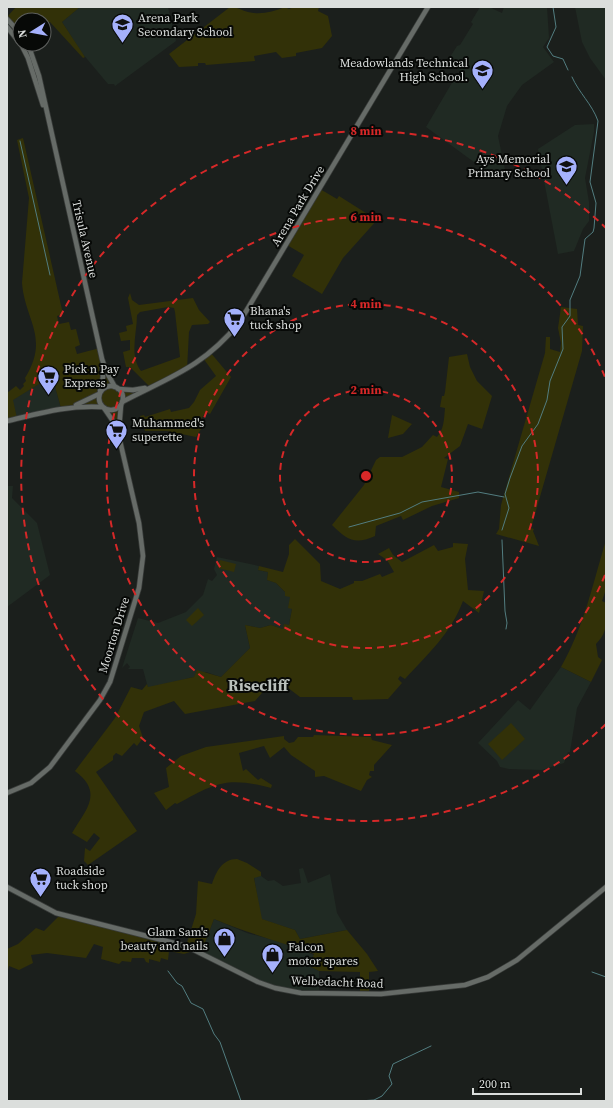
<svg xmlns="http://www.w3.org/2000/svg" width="613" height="1108" viewBox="0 0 613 1108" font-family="'Source Serif 4',serif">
<rect width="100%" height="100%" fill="#1b1f1c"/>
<g fill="#202a23">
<path d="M80,7H168L176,41L115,86L114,84H108L82,53L62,22Z"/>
<path d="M480,7H489L502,13L504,7H547L549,38L543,47L554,62L522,85L507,106L498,136L507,179L489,173L426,127L453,81H455L457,78L460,70L453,65L456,61L450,57L457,46L460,45L473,24L471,22Z"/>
<path d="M575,7H606V80L590,58L582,42Z"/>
<path d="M594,124V132L585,178L589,202V221L583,229L574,251L558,254L538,149L575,125Z"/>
<path d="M52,376L61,408L17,418L12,400Z"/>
<path d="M7,486H13L12,498L37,523L50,575L7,607Z"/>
<path d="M217,557L259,566L258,570L268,572L267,580L276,583L290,597L292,609L289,625L283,629L271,625L260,628L245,625L250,648L221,677L206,672L194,677L148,688L143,669H128L130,667L127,663L122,668L138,618L158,623L186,612L203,595L208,579L212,581L217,575L214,569Z"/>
<path d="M561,667L591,682L577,708L570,752H568L564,763L542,770L509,769L500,767L497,761L478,743L518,700L530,710Z"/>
<path d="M303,868L308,883L330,874L337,913L347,930L300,939L295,930L261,919L254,877L261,876L268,881L274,880L283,886L301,883L299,869Z"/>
<path d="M214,919L247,933L281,942L314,955L309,966L319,971V993L276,989L201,953Z"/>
</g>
<g fill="#323108" fill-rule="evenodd">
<path d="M16,7H80L62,22L85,57L83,58L50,22L44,26V20H20V32L7,19V17Z"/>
<path d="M230,7C237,7 241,10 248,12C260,15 273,12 285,7L289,9L294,7H319L318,11L328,16L332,36L322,48L296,53V56L282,58L276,52L254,56L255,61L206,65L205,63H198V66L179,67L169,54Z"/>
<path d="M23,138L63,314L57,316L59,324L69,322L71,330L76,329L80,345L75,347L77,354L100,348L102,359L115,387L119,389L150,387L130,367H126L123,352L130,350V340L121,341L119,333L127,331L126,326L133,324L128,298L130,293L132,300L139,305L193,298L199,310L210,322L208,324L192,325L189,332L187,369L123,402L119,423L121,441L115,424L104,409L84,404L61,408L52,376L13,400L17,418L7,420V393L16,386L20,390L24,386L23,384L26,381L25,378C50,337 25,321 22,283L29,198L17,140ZM168,307L174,308L175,312L180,357L141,371C129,355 137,334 137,315L140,312Z"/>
<path d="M320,189L337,199L339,196L377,220L343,258L322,294L292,276L304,255L287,245Z"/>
<path d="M561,307L577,309L578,325L583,326L582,351L531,528L534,529L533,531L539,546L496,534L499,529L501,505L545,353L546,337H550V349L560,352L561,343L558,328Z"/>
<path d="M210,352L231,377L210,414L206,412L201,419L199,418L197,423L203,426L196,437L167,431H145L140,416L144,415L145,417L170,409L171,412L189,408L194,402L200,390L216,376L203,358Z"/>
<path d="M467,354L470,367L477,381L492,396L482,429L468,424L460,446L444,458L448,459L441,487L459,492V498L432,506L403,520L401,516L376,526L375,536C355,545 347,540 332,525L364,485L376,460L380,457H402L422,447L433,435L437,437C444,429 444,419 445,408L440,407L442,396H444L445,392L449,357Z"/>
<path d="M392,415L412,424L403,434L388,438Z"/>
<path d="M295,539L320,564L321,581L340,589L354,583V581H362L380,574L382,577L394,572L387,560L378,554L389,548L393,555L402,562L434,545L438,551L453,547V543L468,544L465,559L468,590L484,591L479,613L463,601C451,633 428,654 405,679L400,676L398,679L402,683L388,699L353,700L352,697H300L275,678L255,701L185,714L174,701L144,712L139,726L143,738L137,746L134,743L122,756L116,753L113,756V760L96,772L137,831L88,865L84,861L85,848L90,851L100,838L94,833L87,842L72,833C86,809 104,793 75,771L115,718L131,687L142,690L147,684L148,687L194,677L197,670L221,677L250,648L245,625L260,628L271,625L283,629L284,624L289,625L292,609L288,608L290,597L285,596V592L276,583L267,580L268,572L258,570L259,566L283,572L289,554V545Z"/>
<path d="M606,540V589L602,601L606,603C606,621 609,631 596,644L598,657L602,660L591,682L561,667C584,627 593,583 606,540Z"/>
<path d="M220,560L236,564L234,572L218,568Z"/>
<path d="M198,608L204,615L192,626L186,620Z"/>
<path d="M511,723L525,739L502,760L488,744Z"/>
<path d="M314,735L371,737L372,740L392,745L374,765V771H370L369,775L372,777L367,780L361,791L324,776L315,777V771L291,755L284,747L270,758L264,746L239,753L243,771L246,769L258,780L261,778L272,785L271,788C227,776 215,783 177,804L175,803L166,810L154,793L169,787L166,768L181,756L206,747L284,736V739L289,743L294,742L298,737H313Z"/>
<path d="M237,859L247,863L261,872V876L254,878L262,919L295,930L300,939L347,930L367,954L378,971L369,972V994H360V972L319,971L309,966L314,954C281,942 247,933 214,919L201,953L196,950L184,954L169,951L168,960L161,958L160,962L149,959V963L146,962L144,958H132L131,962L122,961L119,964L101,959L103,947L94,944L86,958L47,953L31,955L33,963L19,970L9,966L7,973V949L18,944L36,928L44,931L61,914L186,946L196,914L198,881L212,884C216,872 222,859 237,859Z"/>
</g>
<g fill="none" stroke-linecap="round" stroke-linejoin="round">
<g stroke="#527d80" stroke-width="1">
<path d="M553,7L556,27L547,47L553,56L563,59L568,70"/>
<path d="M20,141L50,275"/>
<path d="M349,527L400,513L422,502L478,492L504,497"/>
<path d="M502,530L509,508L505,494L510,478L522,446L538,424L547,400L550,381L563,349L562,327L570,316V300L580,276L585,239L593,232L594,228L596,203L590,182L598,121C592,104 579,93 572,77"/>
<path d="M502,540L505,611L507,623L506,629"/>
<path d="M168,971L177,983L182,986L191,1003L203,1009L214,1034L220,1042L241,1101"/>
<path d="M592,972L606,977"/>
<path d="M359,1101L374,1100L382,1096L392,1084L389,1076L393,1064L431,1046"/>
</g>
<defs>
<g id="tertiary">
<path d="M7,19L20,33"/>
<path d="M7,27L20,43"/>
<path d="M21,44L28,58L43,105"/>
<path d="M28,44L39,76L102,359L106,371L115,387"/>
<circle cx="111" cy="398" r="12"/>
<path d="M118,389L133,390L145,388"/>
<path d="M100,391L103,377L102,366"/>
<path d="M122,402C170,377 203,367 239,323L428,7"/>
<path d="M76,405L99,394"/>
<path d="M7,421C41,413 67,405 102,407"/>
<path d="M119,429L121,405"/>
<path d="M7,793L31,783L50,767L100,700L110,682L139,588L143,556L139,523L120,441L115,424L104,408"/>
<path d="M7,887L56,913L186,946L258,982L275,988L301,993L381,994L465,985L488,977L517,960L606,887"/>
</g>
</defs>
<use href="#tertiary" stroke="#393c3a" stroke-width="6"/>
<use href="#tertiary" stroke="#666b67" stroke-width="4.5"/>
</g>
<g fill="none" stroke="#d62828" stroke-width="2" stroke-dasharray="7 5">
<circle cx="366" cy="476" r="86"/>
<circle cx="366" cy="476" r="172"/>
<path d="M605 575A259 259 0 1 1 605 377"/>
<path d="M606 724A345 345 0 1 1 606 228"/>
</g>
<defs>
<symbol id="school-pin" viewBox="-11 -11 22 30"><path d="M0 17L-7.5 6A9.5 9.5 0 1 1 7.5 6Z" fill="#a5b1fc" stroke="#070907"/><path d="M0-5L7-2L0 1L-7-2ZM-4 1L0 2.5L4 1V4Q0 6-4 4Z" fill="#111"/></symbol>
<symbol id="supermarket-pin" viewBox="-11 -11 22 30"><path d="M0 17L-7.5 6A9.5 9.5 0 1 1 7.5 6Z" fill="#a5b1fc" stroke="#070907"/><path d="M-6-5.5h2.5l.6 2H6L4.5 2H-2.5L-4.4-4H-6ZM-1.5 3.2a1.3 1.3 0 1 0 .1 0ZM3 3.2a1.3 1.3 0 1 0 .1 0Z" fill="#111"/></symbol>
<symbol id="shop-pin" viewBox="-11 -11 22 30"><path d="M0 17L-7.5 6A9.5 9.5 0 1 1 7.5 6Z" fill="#a5b1fc" stroke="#070907"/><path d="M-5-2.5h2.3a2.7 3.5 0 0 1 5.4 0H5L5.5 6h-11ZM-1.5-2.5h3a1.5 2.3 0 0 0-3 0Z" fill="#111"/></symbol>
</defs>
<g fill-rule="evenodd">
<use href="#school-pin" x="110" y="12" width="25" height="34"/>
<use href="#school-pin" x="470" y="58" width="25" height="34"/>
<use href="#school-pin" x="554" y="154" width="25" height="34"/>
<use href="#supermarket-pin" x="222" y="306" width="25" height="34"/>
<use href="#supermarket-pin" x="36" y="364" width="25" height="34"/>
<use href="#supermarket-pin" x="104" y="418" width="25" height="34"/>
<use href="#supermarket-pin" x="28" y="866" width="25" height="34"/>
<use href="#shop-pin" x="212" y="926" width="25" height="34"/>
<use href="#shop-pin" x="260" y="942" width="25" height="34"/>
</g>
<g text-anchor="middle" stroke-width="4" stroke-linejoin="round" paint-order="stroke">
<g font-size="12" fill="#dbdedc" stroke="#070907" text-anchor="start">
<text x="138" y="22">Arena Park<tspan x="138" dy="14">Secondary School</tspan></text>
<text x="468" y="67" text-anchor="end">Meadowlands Technical<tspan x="468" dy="14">High School.</tspan></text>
<text x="550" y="163" text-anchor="end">Ays Memorial<tspan x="550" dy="14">Primary School</tspan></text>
<text x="250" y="315">Bhana's<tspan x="250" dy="14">tuck shop</tspan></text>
<text x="64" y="373">Pick n Pay<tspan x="64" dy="14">Express</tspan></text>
<text x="132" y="427">Muhammed's<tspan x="132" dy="14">superette</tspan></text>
<text x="56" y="875">Roadside<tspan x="56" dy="14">tuck shop</tspan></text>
<text x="208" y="936" text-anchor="end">Glam Sam's<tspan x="208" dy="14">beauty and nails</tspan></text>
<text x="288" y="951">Falcon<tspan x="288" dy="14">motor spares</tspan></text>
</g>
<g font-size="12" fill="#dbdedc" stroke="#070907">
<text transform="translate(298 206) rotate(-59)" y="4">Arena Park Drive</text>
<text transform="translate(85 239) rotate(77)" y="4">Trisula Avenue</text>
<text transform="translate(114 635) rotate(-73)" y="4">Moorton Drive</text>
<text transform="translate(337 982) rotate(2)" y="4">Welbedacht Road</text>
</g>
<g font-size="16" font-weight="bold" fill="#bac0bc" stroke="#070907">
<text x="258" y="691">Risecliff</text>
</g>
</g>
<circle cx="366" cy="476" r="6" fill="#d62828" stroke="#070907" stroke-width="2"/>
<g font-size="12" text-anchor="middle" font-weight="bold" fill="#d62828" stroke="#070907" stroke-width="4" stroke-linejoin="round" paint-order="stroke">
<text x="366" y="135">8 min</text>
<text x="366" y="221">6 min</text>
<text x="366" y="308">4 min</text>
<text x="366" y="394">2 min</text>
</g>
<rect width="613" height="1108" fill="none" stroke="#dbdedc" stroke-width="16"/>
<g transform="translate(32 32) rotate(259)"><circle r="19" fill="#070907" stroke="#5c5e5c"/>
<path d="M0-3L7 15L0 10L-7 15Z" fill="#a5b1fc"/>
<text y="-6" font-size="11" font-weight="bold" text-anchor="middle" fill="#dbdedc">N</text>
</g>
<path d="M473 1088v6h108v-6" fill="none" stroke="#dbdedc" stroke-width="2"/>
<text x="479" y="1088" font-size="12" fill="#dbdedc" stroke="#070907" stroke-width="3" paint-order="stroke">200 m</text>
</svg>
